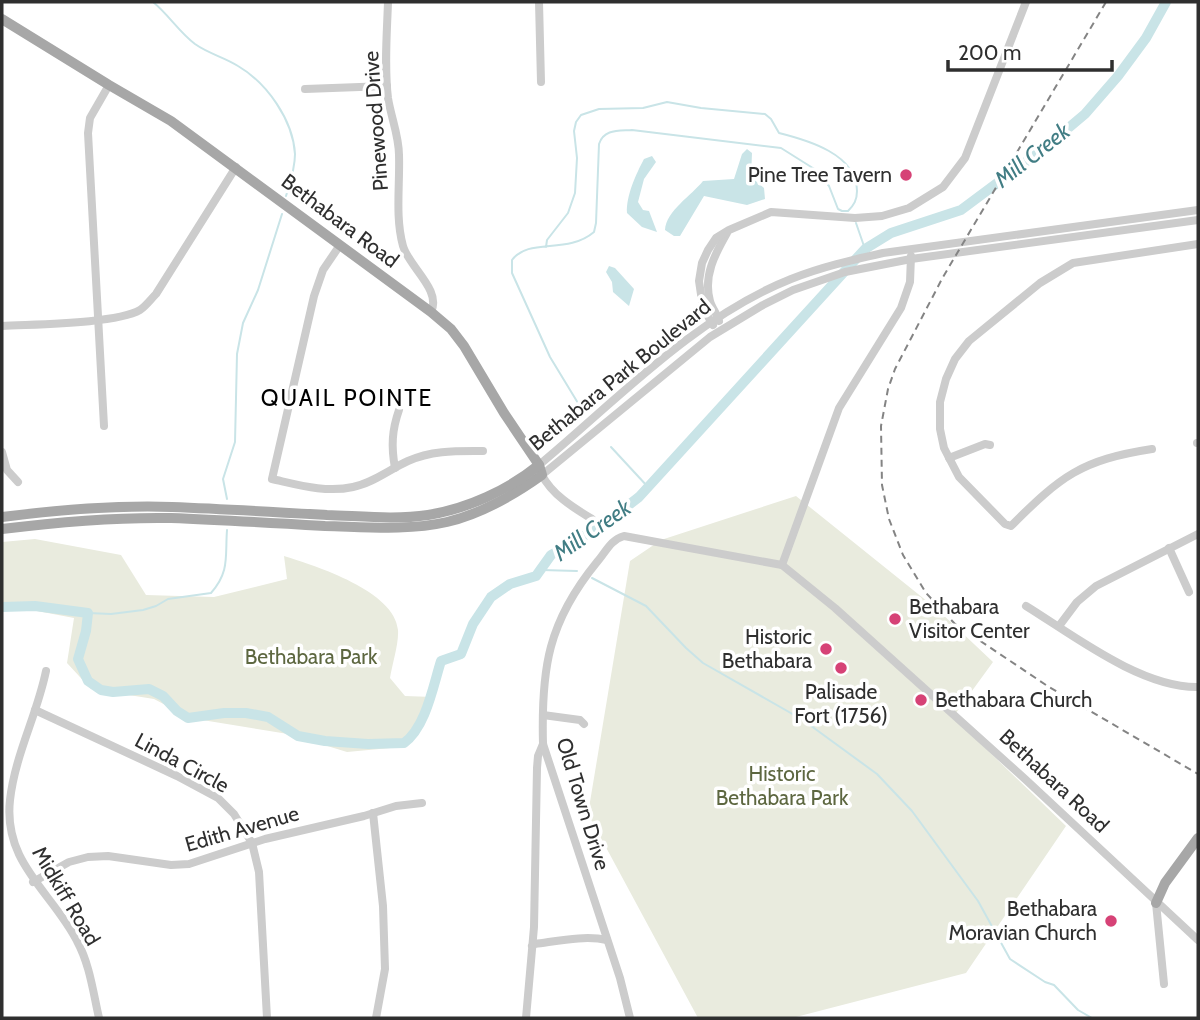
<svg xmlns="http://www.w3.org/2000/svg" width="1200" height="1020" viewBox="0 0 1200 1020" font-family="Cabin,sans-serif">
<rect width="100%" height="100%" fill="#fff"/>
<g fill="#e9ebde">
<path d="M796,496L938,610L993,662L953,717L1066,826L966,973L792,1018H698L588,814L630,561L661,540Z"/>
<path d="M35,539L121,555L146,595L214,597L287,579L284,556C316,566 395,591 398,630C399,643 392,665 390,678L405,696L433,697L419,728L401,747L347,752L288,734L190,718L154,699L91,689L67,663L74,618L11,606L2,607V542Z"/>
</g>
<g fill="#c9e4e7">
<path d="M747,149L752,153L751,177L764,188L765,199L747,205L704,196L680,236H674L665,230C666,211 692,195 703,181L734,179L742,154Z"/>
<path d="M652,156L656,162L644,179L638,202L643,210L649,211L657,232L642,227L627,213C626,196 636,174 644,159Z"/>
<path d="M609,266L615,268L634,289L629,306L613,292L612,282L606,272Z"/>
</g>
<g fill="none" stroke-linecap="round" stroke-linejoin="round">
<g stroke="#c9e4e7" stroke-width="2">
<path d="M153,2C168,14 179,32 195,44C209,54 224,57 238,66C267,83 293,120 295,154C295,169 290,183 286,196"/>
<path d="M856,223L865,249"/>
<path d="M546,247L547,240L568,213L575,193L577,158L574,131L576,122L581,115L599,109L643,108L667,102L701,108L765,114L771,119L779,133C807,140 857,154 857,191C857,200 854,205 848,211H842L838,209L829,186L816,170L781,148L632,130C618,131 604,129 599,144L596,223L594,232C567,255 529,237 512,260V273L550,357L581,408"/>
<path d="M611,447L648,487"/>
<path d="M227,499L223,479L235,442L237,354L243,323L258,290L282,214"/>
<path d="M542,570L577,571"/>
<path d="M592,578L646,606L686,648L703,663L803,720L877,774L912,811L978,901L1010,959L1045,982L1054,985L1078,1010L1092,1018"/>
<path d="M88,613L111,614L143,610L156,606L168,599L211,593C230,572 225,556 227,530"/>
</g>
<path stroke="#c9e4e7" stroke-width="10" d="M2,607L35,606L88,613L86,631L78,659L88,681L101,690L113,692L149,689L163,696L177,711L188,718L224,713H246L268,717L298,736L325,741L368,744L404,743C426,727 433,686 441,661L461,654L473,624L491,597L510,584L536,576L551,555L603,525L639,497L865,249L891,233L961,210L1047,146L1085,114L1118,76L1146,38L1166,2"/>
<g stroke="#ccc" stroke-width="8">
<path d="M388,2C387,33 384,67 388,98C391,117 399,136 399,155C400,185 395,217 403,246C409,267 442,290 431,312"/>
<path d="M539,2L541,82"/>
<path d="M305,89L387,86"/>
<path d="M340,245L323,270L314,296L272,479C299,485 326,493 353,487C373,483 390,469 408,461C432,450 457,451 483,451"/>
<path d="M719,321C717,314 712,308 710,301C703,276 715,254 727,233"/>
<path d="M713,325L703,308L699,281L702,263L708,250L716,238L729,230L771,212L855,218L882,216L909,208L943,187L965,158L1026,2"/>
<path d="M2,326C34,324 115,324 140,310C146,306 151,299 156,294L236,167"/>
<path d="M104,426L88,133L90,118L109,85"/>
<path d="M1197,443H1198"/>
<path d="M1152,449C1081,460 1061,476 1011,526L1005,524L959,477L944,448L940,429V402L946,379L955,359L969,341L1040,283L1073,263L1198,244"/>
<path d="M2,452L7,470L18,482"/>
<path d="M949,458L985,444L990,445"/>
<path d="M539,465C617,400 695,317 791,279C821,267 852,260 883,253L1198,210"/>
<path d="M395,468C391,446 392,430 399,410"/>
<path d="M592,519C574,508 552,495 542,475L710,337L763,305L793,290L845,272L911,259L1198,220"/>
<path d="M1169,548L1189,592"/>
<path d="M782,565L839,408L901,308L910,282L911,256"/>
<path d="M1026,606C1073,635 1141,688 1198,687"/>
<path d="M1059,626L1077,602L1096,586L1198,534"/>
<path d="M46,671C37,715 15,755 10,800C3,863 52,892 77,941C90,965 93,992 99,1018"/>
<path d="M35,710L177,776L218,798L234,814L252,843L259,872L267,1018"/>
<path d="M543,715L580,720L584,724"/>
<path d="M373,813L383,906L385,969L376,1018"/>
<path d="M33,882L69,862L88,857L108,856L171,865L189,864L265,839L364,816L396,806L422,803"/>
<path d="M1156,903L1164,984"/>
<path d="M532,946L535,944C558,941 585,935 607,940"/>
<path d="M526,1018L534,927L537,768L538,756L543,744"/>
<path d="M630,1018L620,978L543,744C541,668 548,622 597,562C606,552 610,540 624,536L782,565L835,608L1025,779L1198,940"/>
</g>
<g stroke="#a7a7a7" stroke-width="10">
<path d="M2,19L109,85L171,121L431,312L451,329L464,346L504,413L539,465L542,475C514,495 481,514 447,522C408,531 366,527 325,526C274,523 223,520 171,518C115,517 58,522 2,529"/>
<path d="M2,517C58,510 116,505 172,507C224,509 275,512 327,515C360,516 395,520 428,515C467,509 508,490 539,465"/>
<path d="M1156,903L1165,883L1198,838"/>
</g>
<path stroke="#848484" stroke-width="2" stroke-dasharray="7 5" stroke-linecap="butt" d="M1106,2L943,277L895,369L888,389L881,426L882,485L889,519L903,555L926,593L955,624L1049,687L1198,774"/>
</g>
<g fill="#d64276" stroke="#fff" stroke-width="2.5">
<circle cx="906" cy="175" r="7"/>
<circle cx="895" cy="619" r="7"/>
<circle cx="826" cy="649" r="7"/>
<circle cx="841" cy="668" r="7"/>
<circle cx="921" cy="700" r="7"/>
<circle cx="1111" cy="921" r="7"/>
</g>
<g text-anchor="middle" stroke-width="7" stroke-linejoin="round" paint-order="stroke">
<g font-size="21" fill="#2f2f2f" stroke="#fff">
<text transform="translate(376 121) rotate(-94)" y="7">Pinewood Drive</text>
<text transform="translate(340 221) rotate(37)" y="7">Bethabara Road</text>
<text transform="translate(620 375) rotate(-39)" y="7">Bethabara Park Boulevard</text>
<text transform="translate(182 763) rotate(28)" y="7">Linda Circle</text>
<text transform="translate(1054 781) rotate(43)" y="7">Bethabara Road</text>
<text transform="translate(583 804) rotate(73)" y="7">Old Town Drive</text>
<text transform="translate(242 829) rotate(-16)" y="7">Edith Avenue</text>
<text transform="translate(66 896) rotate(59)" y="7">Midkiff Road</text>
</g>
<g font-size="21" fill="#2f2f2f" stroke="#fff" text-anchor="end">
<text x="892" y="182">Pine Tree Tavern</text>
<text x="909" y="614" text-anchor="start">Bethabara<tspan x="909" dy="24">Visitor Center</tspan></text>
<text x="812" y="644">Historic<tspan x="812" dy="24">Bethabara</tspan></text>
<text x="841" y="699" text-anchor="middle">Palisade<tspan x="841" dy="24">Fort (1756)</tspan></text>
<text x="935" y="707" text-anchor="start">Bethabara Church</text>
<text x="1097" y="916">Bethabara<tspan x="1097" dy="24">Moravian Church</tspan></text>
</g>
<g font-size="21" fill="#5d6740" stroke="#fff">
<text x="311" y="664">Bethabara Park</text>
<text x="782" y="781">Historic<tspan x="782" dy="24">Bethabara Park</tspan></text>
</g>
<g font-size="23" font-style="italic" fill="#417d84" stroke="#fff">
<text transform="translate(1032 155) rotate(-38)" y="8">Mill Creek</text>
<text transform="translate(592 530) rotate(-35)" y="8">Mill Creek</text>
</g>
<g font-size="23" letter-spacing="2" fill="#000" stroke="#fff">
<text x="347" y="406">QUAIL POINTE</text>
</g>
</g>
<rect width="1200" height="1020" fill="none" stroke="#2f2f2f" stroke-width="7"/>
<path d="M948 60v10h164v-10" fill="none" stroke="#2f2f2f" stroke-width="3.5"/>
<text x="958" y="60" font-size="21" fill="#2f2f2f" stroke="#ffffff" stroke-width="5" paint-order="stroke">200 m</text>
</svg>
